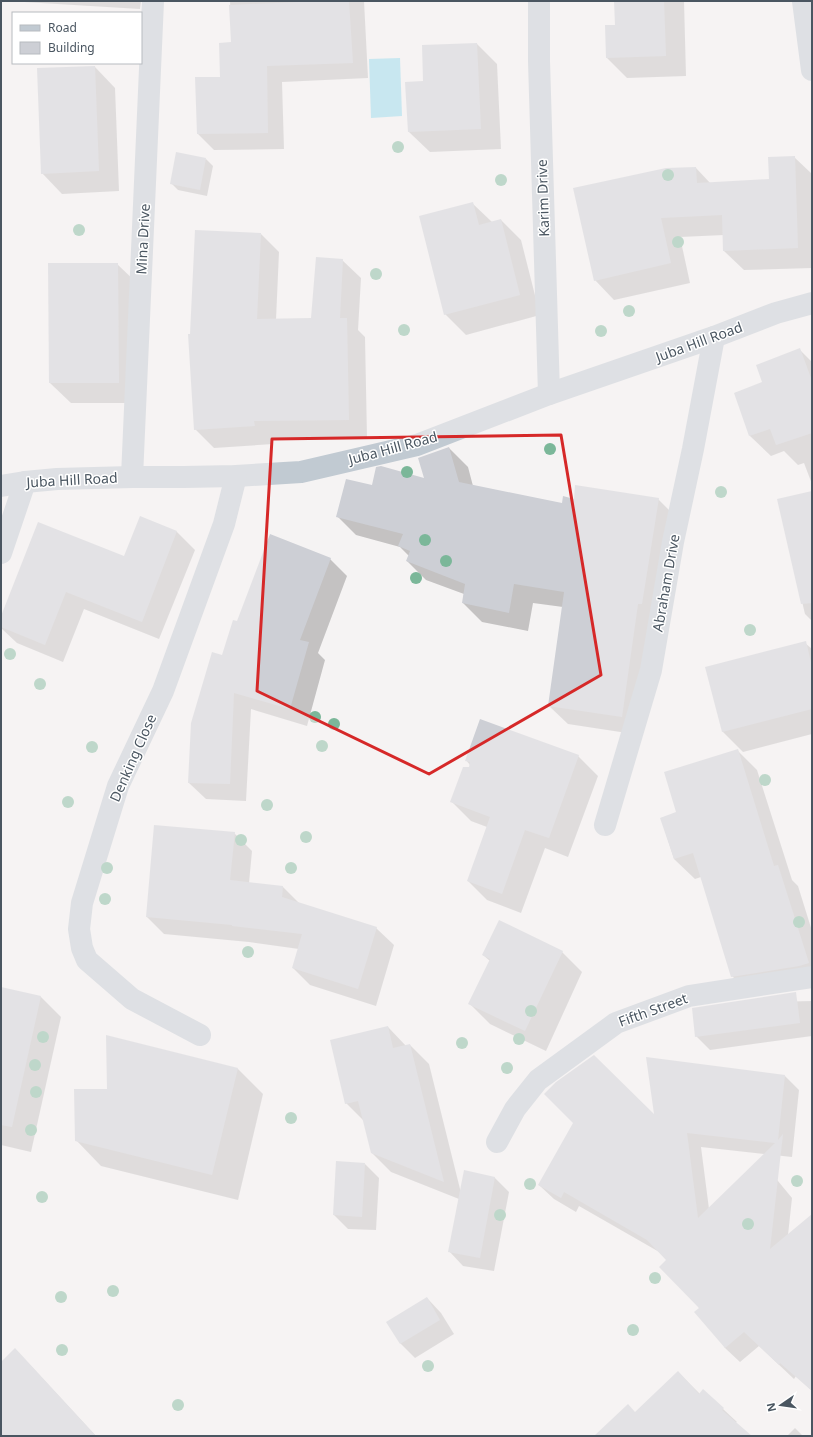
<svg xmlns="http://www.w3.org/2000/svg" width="813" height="1437" viewBox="0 0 813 1437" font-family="'Noto Sans',sans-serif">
<rect width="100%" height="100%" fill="#f5f3f3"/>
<path fill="#90daee" d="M400,58L402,116L371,118L369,59Z"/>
<g fill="#0003">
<path d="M23,1H141L140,9L24,2Z"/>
<path d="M230,1H364L368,78L282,82L284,149L214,150L198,134L221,78L232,43Z"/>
<path d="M615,1H684L686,76L627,78L607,58L616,26Z"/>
<path d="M714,1H748L716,2Z"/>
<path d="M477,44L497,64L501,149L430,152L409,132L424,82Z"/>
<path d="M95,67L115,88L119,191L62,194L42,173Z"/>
<path d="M794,157L812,174V268L744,270L724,251V235L680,237L690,283L614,300L595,280L696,168L711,184L770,180Z"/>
<path d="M206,159L213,166L207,196L178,190L171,183Z"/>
<path d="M472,203L492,222L501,220L521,240L540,315L466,335L445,314Z"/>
<path d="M261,234L279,252L276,320L312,319L342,260L361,278L358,330L365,337L367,438L272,439L273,444L214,448L195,429L191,335Z"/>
<path d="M117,264L138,284L139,403H71L50,383Z"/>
<path d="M800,350L812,362V484L804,463L798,465L784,451L771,456L750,436L735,393L764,383Z"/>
<path d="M449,448L468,467L473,486L563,504L574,500L658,499L677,518L640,735L568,724L549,706L563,607L533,603L528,631L482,622L463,603L464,594L426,580L407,561L409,556L400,547L356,535L337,516L372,486L425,479Z"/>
<path d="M812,492V621L805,614L778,500Z"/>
<path d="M141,518L177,532L195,550L159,639L84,609L63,662L17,643L1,628V619L125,557Z"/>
<path d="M330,559L347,576L318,653L325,660L307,726L251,709L246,801L206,799L189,783L223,656Z"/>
<path d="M805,643L812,649V734L743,752L722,731Z"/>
<path d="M737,750L757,770L792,880L798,886L812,931V987L752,996L732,976L701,877L695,879L674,859L661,818L677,813Z"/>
<path d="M578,756L598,776L568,857L545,848L521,913L487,900L468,881L487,827L471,821L451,801L470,768V765L466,760Z"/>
<path d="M234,833L252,851L249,883L283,887L300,904L376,928L394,945L376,1006L310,985L293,968L299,949L249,942L164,934L147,917Z"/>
<path d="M562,952L582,972L546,1051L490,1024L470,1004L490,961L483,955Z"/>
<path d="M1,988L41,997L61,1017L31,1152L1,1145Z"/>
<path d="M812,1001V1036L710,1050L696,1036L731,1003Z"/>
<path d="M388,1027L406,1046L410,1045L429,1064L461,1193L494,1177L509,1192L494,1271L463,1266L449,1251L459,1199L391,1172L372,1153L364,1121L346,1103Z"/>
<path d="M238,1069L263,1094L238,1200L101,1166L76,1140L108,1090Z"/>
<path d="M785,1076L799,1090L792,1157L701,1147L709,1209L773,1175L792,1198L788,1235L812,1224V1391L796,1376L794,1379L759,1346L740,1362L725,1348L668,1260L661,1253L579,1206L576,1212L554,1199L539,1185L655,1117Z"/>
<path d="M365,1164L379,1178L376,1230L348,1229L334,1215Z"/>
<path d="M427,1298L441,1313L454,1334L415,1358L401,1344L388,1322Z"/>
<path d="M15,1349L32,1367L96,1436H1V1364Z"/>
<path d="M678,1372L700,1394L723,1409L737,1422L735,1423L750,1436H604L635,1413Z"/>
<path d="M795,1428L803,1436H787Z"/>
</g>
<g fill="#cdcfd5" fill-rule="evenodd">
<path d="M322,1H349L353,63L267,66L268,133L197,134L195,77H220L219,43L231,42L229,5Z"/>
<path d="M614,1H664L666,56L606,58L605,25H615Z"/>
<path d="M477,43L481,129L408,132L405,82L423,81L422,45Z"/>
<path d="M95,66L99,171L41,174L37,68Z"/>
<path d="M176,152L206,158L200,190L170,184Z"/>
<path d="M795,156L798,248L723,251L722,215L661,218L671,263L594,281L573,188L666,168L696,167L697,183L769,179L768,157Z"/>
<path d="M473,202L479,225L501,219L520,295L444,315L419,216Z"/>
<path d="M195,230L261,233L257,319L311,318L316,257L343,259L340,318H347L349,420L254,421L255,426L194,430L188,334H190Z"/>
<path d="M48,263H118L119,383H49Z"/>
<path d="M800,348L812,381V433L776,445L770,429L749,436L734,393L762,382L756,365Z"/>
<path d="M449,447L459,482L562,503L563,496L574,499L575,485L659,498L642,604H638L622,717L548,706L564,592L514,584L509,613L462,603L465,584L406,561L410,551L398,546L403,534L336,517L346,479L372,485L376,467L381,466L424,478L418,458Z"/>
<path d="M812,491V603L801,604L777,499Z"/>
<path d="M140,516L177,531L142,622L66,592L45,645L1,627V616L38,522L124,556Z"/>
<path d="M270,534L331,558L300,640L309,642L290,709L234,693L230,784L188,783L191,723L212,652L222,655L233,620L237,621Z"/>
<path d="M806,641L812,667V709L722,732L705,667Z"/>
<path d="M480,719L579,755L549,838L525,830L502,894L467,881L490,817L450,802L463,767H469L470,762L465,761Z"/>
<path d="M738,749L774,866L778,865L809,963L799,966L731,977L693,853L674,859L660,818L676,812L664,772Z"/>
<path d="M154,825L235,832L230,880L283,886L282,897L377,927L358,989L292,968L302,934L232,926V925L146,917Z"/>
<path d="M499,920L563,951L525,1031L468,1004L490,959L482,955Z"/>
<path d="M1,987L41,996L12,1127L1,1125Z"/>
<path d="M796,992L800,1023L695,1037L692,1008Z"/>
<path d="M388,1026L393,1048L410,1044L444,1182L371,1153L358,1101L345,1104L330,1040Z"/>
<path d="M106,1035L238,1068L212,1175L75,1141L74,1089H107Z"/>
<path d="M594,1055L654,1114L646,1057L785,1075L778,1140L783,1134L770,1249L812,1214V1391L780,1363L779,1365L744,1332L725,1348L694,1312L699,1308L659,1267L666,1260L647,1240L564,1192L561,1198L538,1185L573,1123L544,1094L556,1082ZM687,1133L775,1143L698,1218Z"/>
<path d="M336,1161L365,1163L362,1217L333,1215Z"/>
<path d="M464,1170L495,1177L480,1258L448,1252Z"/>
<path d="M427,1297L440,1320L400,1344L386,1322Z"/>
<path d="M15,1348L96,1436H1V1362Z"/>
<path d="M678,1371L699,1394L703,1389L724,1408L722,1410L752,1436H594L628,1404L635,1412Z"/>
</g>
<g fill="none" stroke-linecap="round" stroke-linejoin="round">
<g stroke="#c1cad2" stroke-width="22">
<path d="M539,1V61L549,394"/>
<path d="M803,1L812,70"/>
<path d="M132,477L153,1"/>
<path d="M1,486L25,482L57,479L132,477H184L236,476L301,472L417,445L549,394L714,337L776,313L812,303"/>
<path d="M1,553L25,482"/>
<path d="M605,825L651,670L673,542L693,449L714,337"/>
<path d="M200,1035L132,999L87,960L82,948L79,929L82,903L118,786L163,691L224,524L236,476"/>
<path d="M497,1142L515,1109L538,1080L616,1023L689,996L812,977"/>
</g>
</g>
<g fill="#7bb799">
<circle cx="398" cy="147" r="6"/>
<circle cx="668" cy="175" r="6"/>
<circle cx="501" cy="180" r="6"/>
<circle cx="79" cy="230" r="6"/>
<circle cx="678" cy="242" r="6"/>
<circle cx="376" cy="274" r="6"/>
<circle cx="629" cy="311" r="6"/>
<circle cx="404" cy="330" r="6"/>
<circle cx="601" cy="331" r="6"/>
<circle cx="550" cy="449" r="6"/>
<circle cx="407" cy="472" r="6"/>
<circle cx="721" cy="492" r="6"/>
<circle cx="425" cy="540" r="6"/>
<circle cx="446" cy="561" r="6"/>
<circle cx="416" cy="578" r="6"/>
<circle cx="750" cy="630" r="6"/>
<circle cx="10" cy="654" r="6"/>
<circle cx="40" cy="684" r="6"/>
<circle cx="315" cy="717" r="6"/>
<circle cx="334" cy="724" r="6"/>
<circle cx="322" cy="746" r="6"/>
<circle cx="92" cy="747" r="6"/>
<circle cx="765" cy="780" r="6"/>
<circle cx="68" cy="802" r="6"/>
<circle cx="267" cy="805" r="6"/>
<circle cx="306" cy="837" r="6"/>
<circle cx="241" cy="840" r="6"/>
<circle cx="107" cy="868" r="6"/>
<circle cx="291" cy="868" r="6"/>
<circle cx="105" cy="899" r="6"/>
<circle cx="799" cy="922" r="6"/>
<circle cx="248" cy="952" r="6"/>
<circle cx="531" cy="1011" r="6"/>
<circle cx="43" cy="1037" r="6"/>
<circle cx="519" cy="1039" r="6"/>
<circle cx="462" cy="1043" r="6"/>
<circle cx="35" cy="1065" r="6"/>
<circle cx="507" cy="1068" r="6"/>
<circle cx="36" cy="1092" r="6"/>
<circle cx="291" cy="1118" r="6"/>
<circle cx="31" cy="1130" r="6"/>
<circle cx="797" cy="1181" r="6"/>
<circle cx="530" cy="1184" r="6"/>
<circle cx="42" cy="1197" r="6"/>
<circle cx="500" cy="1215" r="6"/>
<circle cx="748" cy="1224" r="6"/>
<circle cx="655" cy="1278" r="6"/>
<circle cx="113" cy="1291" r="6"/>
<circle cx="61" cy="1297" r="6"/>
<circle cx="633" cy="1330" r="6"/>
<circle cx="62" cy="1350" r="6"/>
<circle cx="428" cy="1366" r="6"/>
<circle cx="178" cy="1405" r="6"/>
</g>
<path d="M0 0H813V1437H0ZM561,435L601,675L429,774L257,691L272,439Z" fill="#f5f3f3" fill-opacity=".55" fill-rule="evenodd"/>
<path fill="none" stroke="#d62828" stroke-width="3" stroke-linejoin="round" d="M561,435L601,675L429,774L257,691L272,439Z"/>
<g text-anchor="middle" stroke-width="3" stroke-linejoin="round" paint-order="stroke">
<g font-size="14" fill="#4a5661" stroke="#fff">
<text transform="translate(543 198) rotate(-92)" y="5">Karim Drive</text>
<text transform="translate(143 239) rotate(-87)" y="5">Mina Drive</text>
<text transform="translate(699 342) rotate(-20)" y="5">Juba Hill Road</text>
<text transform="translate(393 448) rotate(-15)" y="5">Juba Hill Road</text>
<text transform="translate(72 480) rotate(-3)" y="5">Juba Hill Road</text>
<text transform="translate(666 583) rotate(-80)" y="5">Abraham Drive</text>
<text transform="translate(133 758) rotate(-66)" y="5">Denking Close</text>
<text transform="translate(653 1010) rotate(-20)" y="5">Fifth Street</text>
</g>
</g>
<rect width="813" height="1437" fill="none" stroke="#4a5661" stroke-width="4"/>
<rect x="12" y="12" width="130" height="52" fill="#ffffff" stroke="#b7bbc0"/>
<rect x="20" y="25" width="20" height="6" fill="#c1cad2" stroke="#b7bbc0"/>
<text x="48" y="32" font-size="12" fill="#4a5661">Road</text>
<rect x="20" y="42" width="20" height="12" fill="#cdcfd5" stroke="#b7bbc0"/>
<text x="48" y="52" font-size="12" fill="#4a5661">Building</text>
<g transform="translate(781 1405) rotate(257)" stroke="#ffffff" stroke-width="3" paint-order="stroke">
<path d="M0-3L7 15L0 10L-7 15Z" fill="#4a5661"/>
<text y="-6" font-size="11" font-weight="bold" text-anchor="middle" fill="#4a5661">N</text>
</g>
</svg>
